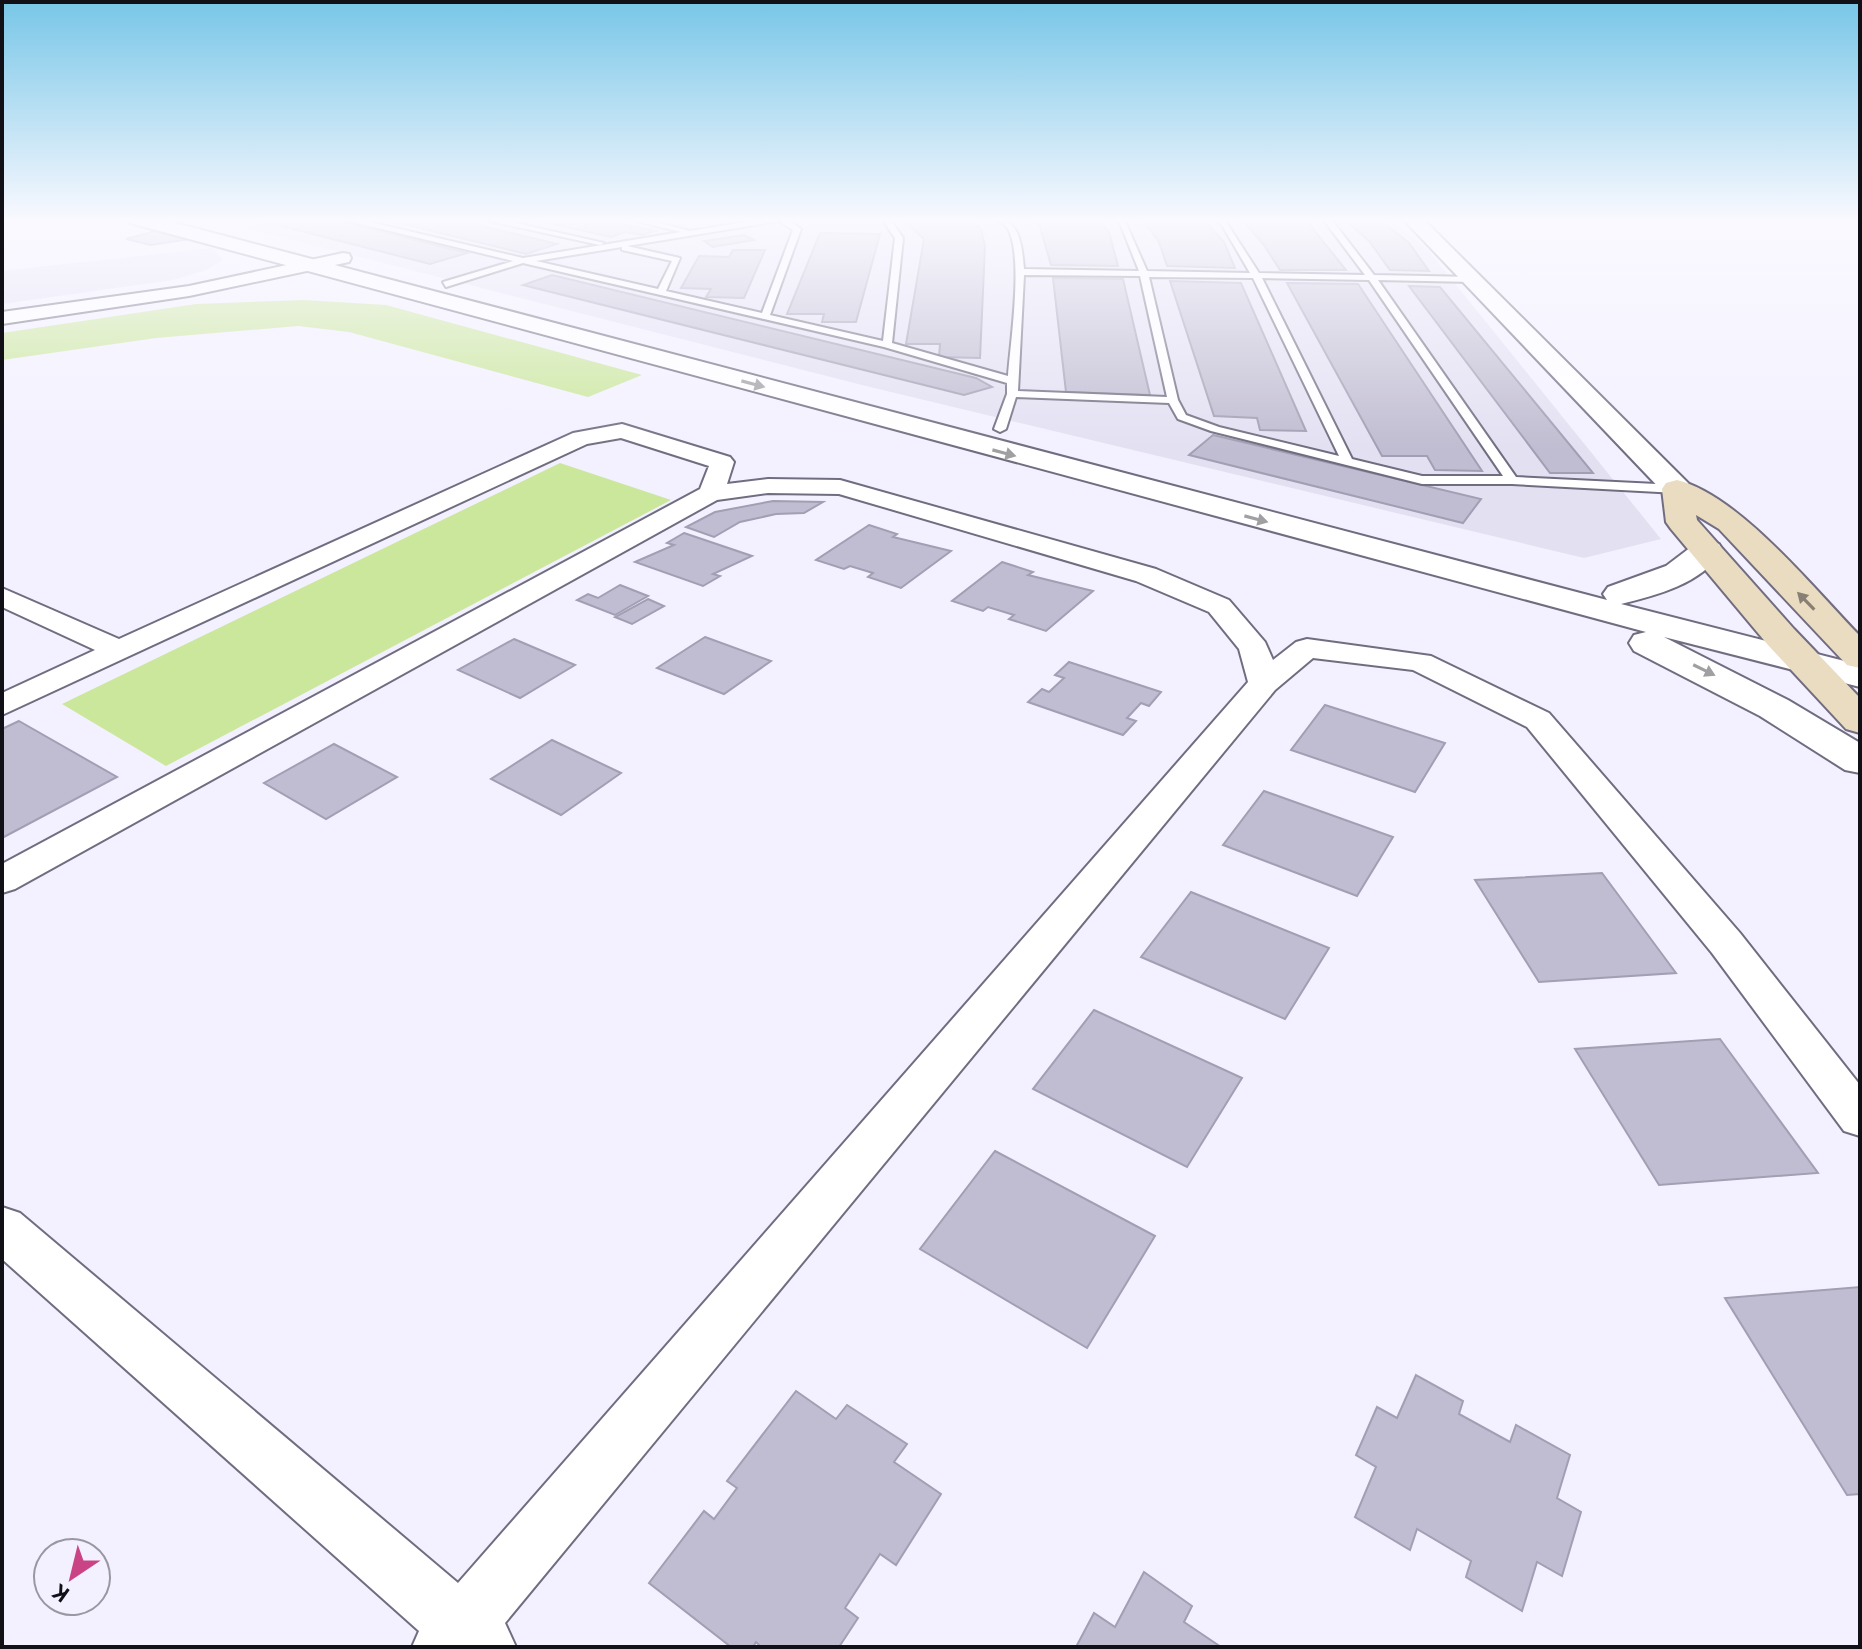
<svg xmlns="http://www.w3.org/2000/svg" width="1862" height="1649" viewBox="0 0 1862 1649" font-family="Barlow,sans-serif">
<rect width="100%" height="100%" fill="#f3f1ff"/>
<g fill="#e3e0f2">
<path d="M211,219H1389L1428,250L1661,539L1584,558L866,386Z"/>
<path d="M212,248L223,260L206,270L173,280L2,304V271Z"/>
</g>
<g fill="#cae79b">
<path d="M304,300L386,305L642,375L588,397L349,332L298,326L156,338L2,360V333L196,304Z"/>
<path d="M560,463L671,500L166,766L62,704Z"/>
</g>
<g fill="#c0bcd1" stroke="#a29eb3" stroke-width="2">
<path d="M254,219H331L467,253L430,264Z"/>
<path d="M396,219H453L557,244L526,254L391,221Z"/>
<path d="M531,219H600L655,231L642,235L625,232L611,237Z"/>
<path d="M902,219H967L981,229L985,246L980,358L939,357L940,344H906L924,239Z"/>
<path d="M1034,219H1098L1109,232L1118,266L1051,265L1040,227Z"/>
<path d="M1142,219H1203L1224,242L1235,268L1167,266L1159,242Z"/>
<path d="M1241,219H1305L1346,270H1280L1264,245Z"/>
<path d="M1344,219H1379L1409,243L1429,271L1390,270L1369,241Z"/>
<path d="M155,231L190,239L151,245L126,239Z"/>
<path d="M820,233L880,234L856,322H822L824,314H787Z"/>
<path d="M744,235L754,240L713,247L704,241Z"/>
<path d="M733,250H765L744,298L706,297L711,289L681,288L699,256L729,257Z"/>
<path d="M552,275L976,378L992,387L964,395L523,285Z"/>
<path d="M1053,278L1123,279L1150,395L1066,392Z"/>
<path d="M1170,281L1241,283L1306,431L1260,430L1257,418L1214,416Z"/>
<path d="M1287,283L1358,284L1482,471L1435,470L1427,456H1382Z"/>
<path d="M1409,286L1440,287L1593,473H1550Z"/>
<path d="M1213,435L1481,499L1463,523L1189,455Z"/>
<path d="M773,501L823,502L804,513L776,514L740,522L714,537L686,527L715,512Z"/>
<path d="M869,525L897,534L893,537L951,551L901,588L868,577L873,573L850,566L844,569L816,560Z"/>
<path d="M684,533L752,556L713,574L720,576L703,586L635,562L674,545L667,543Z"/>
<path d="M1002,562L1033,572L1028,575L1093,591L1046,631L1009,619L1014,615L988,607L983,611L952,601Z"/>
<path d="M620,585L648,596L615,615L577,600L588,594L598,598Z"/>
<path d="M648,599L664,606L632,624L615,617Z"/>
<path d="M705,637L771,661L724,694L657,668Z"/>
<path d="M514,639L575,665L520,698L458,670Z"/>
<path d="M1069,662L1161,692L1149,706L1141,703L1127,718L1136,721L1123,735L1028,702L1042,689L1049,692L1064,678L1055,675Z"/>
<path d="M1325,705L1445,743L1415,792L1291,750Z"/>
<path d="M19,721L117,777L2,838V729Z"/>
<path d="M552,740L621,773L561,815L491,779Z"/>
<path d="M334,744L397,777L326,819L264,783Z"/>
<path d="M1264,791L1393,837L1357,896L1223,845Z"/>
<path d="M1602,873L1676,973L1539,982L1475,880Z"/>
<path d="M1191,892L1329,948L1285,1019L1141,957Z"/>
<path d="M1094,1010L1242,1078L1187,1167L1033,1089Z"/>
<path d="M1720,1039L1818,1173L1659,1185L1575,1049Z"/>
<path d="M995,1151L1155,1236L1087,1348L920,1249Z"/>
<path d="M1860,1287V1494L1847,1495L1725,1298Z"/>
<path d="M1416,1375L1463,1401L1459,1414L1510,1442L1516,1425L1570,1455L1557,1498L1581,1512L1562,1576L1537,1562L1522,1611L1466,1577L1471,1561L1417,1529L1410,1550L1355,1517L1376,1467L1356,1455L1377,1407L1397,1418Z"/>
<path d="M796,1391L836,1419L847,1405L907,1444L894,1462L941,1494L896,1565L880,1554L845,1608L858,1618L839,1647H761L756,1642L753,1647H731L649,1583L704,1511L714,1519L737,1488L727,1481Z"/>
<path d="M1144,1572L1192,1606L1184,1622L1221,1647H1076L1094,1613L1115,1627Z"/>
</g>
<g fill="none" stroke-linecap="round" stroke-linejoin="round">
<defs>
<g id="service">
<path d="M341,219H357L523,258L681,232L628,219H644L690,231L763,219H787L801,229L770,315L883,341L895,238L882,219H890L903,238L892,343L1008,376C1010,345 1025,249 1006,226C1003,223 999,222 995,219C1021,219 1022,249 1024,269L1139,271L1120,223L1115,219H1124L1147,271L1250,273L1222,225L1214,219H1224L1259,273L1365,275L1323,219H1331L1374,275L1476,277L1473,282L1378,280L1516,477L1677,485L1683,489L1677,493L1512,484H1422L1211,431L1178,419L1169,403L1016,397L1006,429L1000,432L994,429L1007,394V383L884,347L523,263L446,287L443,282L513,261ZM779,221L793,230L762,313L666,291L680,258L627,246ZM622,247V250L672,261L658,289L536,261ZM1024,275L1140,276L1167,397L1018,391ZM1149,277L1253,278L1339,456L1219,427L1186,415L1178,400ZM1262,278L1369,280L1503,476H1422L1352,459Z"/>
<path d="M481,219H498L604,243L600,245Z"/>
</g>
<g id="minor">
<path d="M343,253L349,254L351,258L349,262L189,296L2,324V312L189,286Z"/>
<path d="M622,424L730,457L734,462L727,484L768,479L840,480L1156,569L1229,600L1265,642L1273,660L1296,642L1307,639L1431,656L1549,713L1740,933L1860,1085V1136L1844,1131L1712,953L1527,727L1413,670L1313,658L1275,690L505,1623L516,1647H412L419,1631L2,1259V1207L20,1213L458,1583L1248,682L1239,649L1209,612L1136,581L839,494L768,493L717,500L15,889L2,893V864L700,489L709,466L621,438L587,444L2,715V693L95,650L2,607V588L119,639L573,433Z"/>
</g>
<g id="tertiary">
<path d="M128,219H160L1607,600L1603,594L1608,587L1666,566L1695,544L1707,541L1719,544L1723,551C1700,584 1658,595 1621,604L1860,665V687L1664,637L1788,700L1860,743V773L1845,770L1760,716L1634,651L1629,643L1634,635L1646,632L130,223Z"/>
<path d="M1403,219H1423L1688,483L1692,489L1688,495L1677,498L1666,495Z"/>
</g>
<path id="secondary" d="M1677,480C1739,495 1815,590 1860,636V668L1847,665L1719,529L1696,515L1697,520L1794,629L1860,698V733L1846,729L1768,645L1671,529L1666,522L1662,489L1666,483Z"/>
</defs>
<use href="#service" stroke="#716d80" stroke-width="4"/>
<use href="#minor" stroke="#716d80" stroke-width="4"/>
<use href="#tertiary" stroke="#716d80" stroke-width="4"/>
<use href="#secondary" stroke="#716d80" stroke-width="4"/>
<use href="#service" fill="#fff" fill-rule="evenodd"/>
<use href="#minor" fill="#fff" fill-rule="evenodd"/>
<use href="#tertiary" fill="#fff" fill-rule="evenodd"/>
<use href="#secondary" fill="#e9dcc1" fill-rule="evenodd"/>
</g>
<defs><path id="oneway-solid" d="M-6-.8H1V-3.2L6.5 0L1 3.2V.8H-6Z" transform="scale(2)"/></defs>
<g fill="#a09fa2">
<use href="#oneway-solid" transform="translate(753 384) rotate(15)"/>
<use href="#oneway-solid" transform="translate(1004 453) rotate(15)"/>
<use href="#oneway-solid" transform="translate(1256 519) rotate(15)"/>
<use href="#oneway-solid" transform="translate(1704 670) rotate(26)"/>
</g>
<use fill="#888074" href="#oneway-solid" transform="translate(1806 601) rotate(-134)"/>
<linearGradient id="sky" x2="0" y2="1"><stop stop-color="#77c6e7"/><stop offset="0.49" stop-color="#faf9ff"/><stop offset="1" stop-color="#faf9ff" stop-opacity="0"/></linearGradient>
<rect width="1862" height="450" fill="url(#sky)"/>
<rect width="1862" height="1649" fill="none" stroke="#121017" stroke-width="8"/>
<g transform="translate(72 1577) rotate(215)"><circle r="38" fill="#f3f1ff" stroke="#9997a2" stroke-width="2"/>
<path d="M0-6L14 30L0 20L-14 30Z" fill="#ca4485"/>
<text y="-12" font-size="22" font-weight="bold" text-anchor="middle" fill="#121017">K</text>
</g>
</svg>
